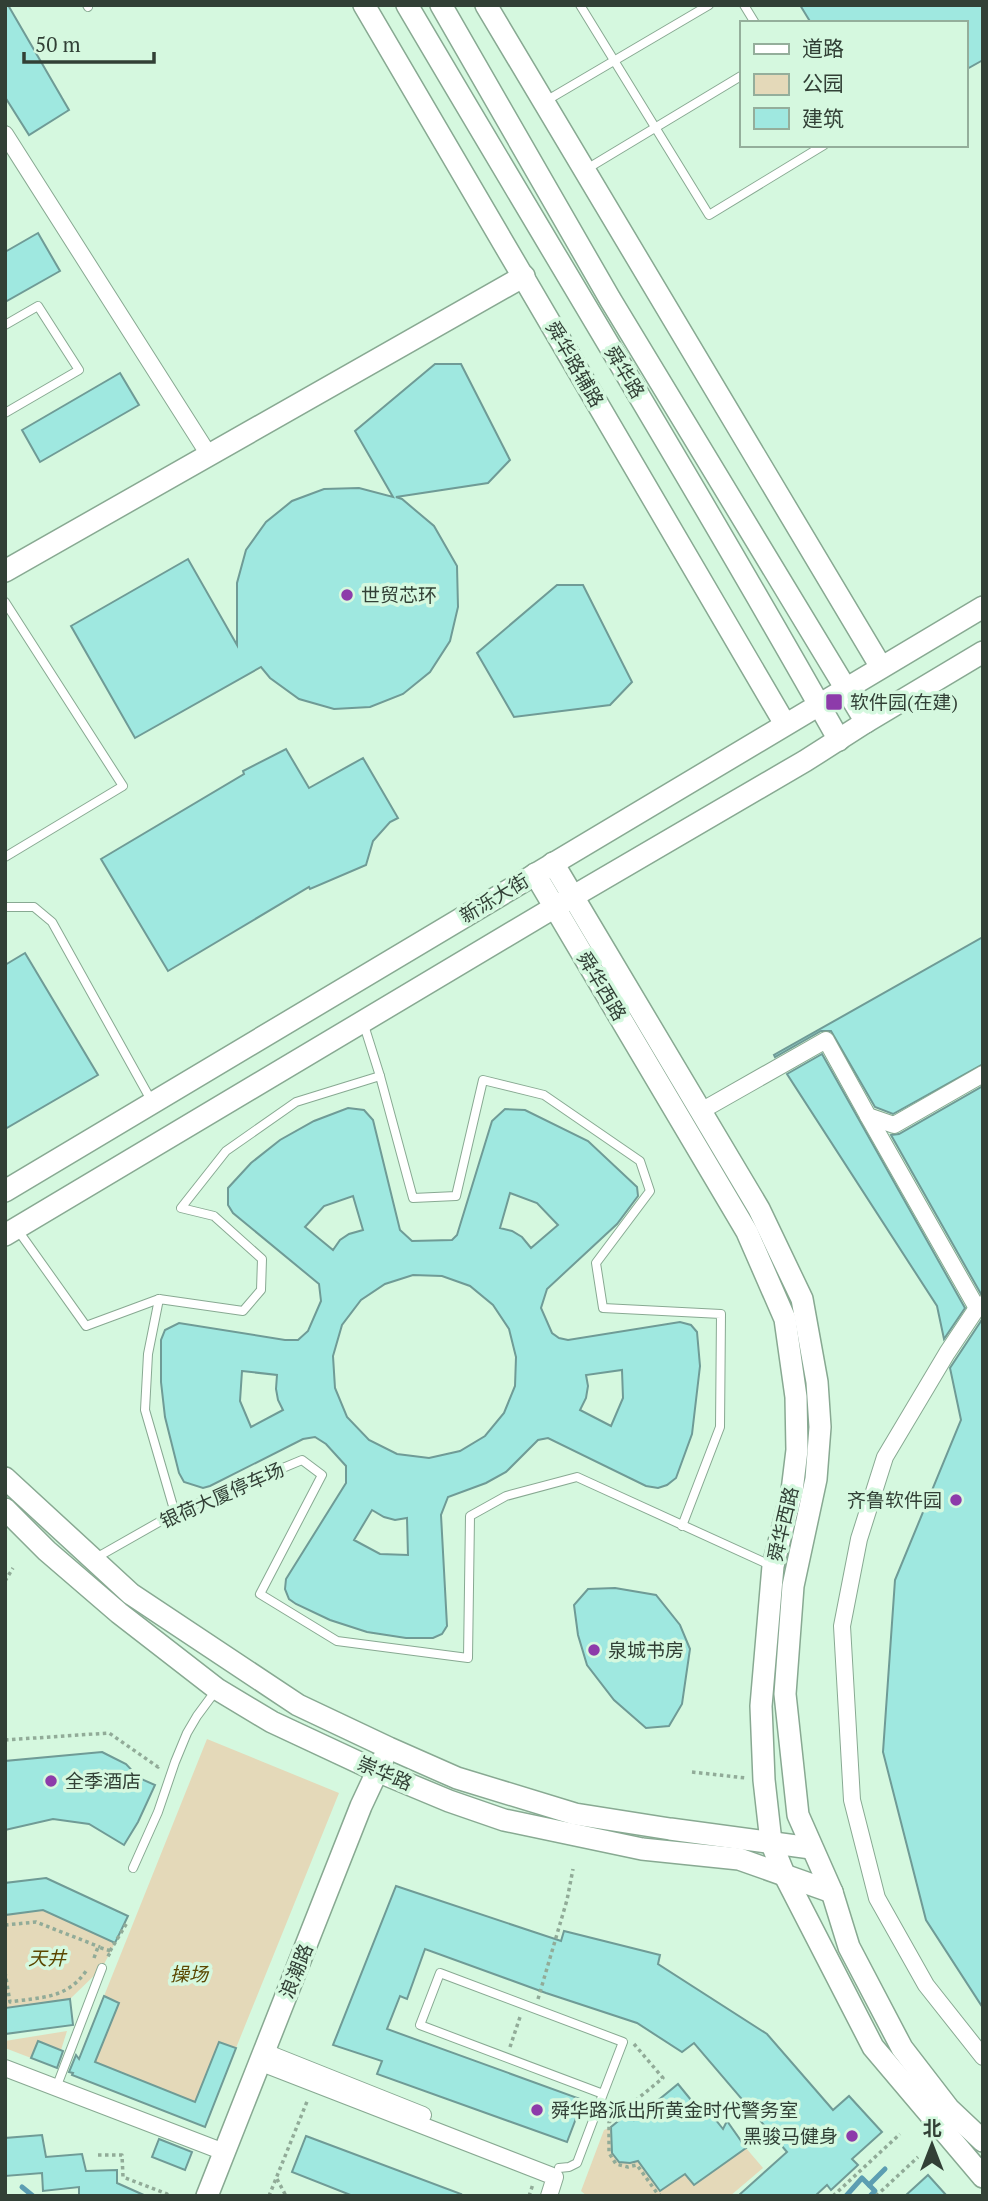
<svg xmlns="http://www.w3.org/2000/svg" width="988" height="2201" viewBox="0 0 988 2201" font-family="'PT Serif','Noto Sans SC',serif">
<rect width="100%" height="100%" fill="#d5f8df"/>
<g fill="#e4d9b9">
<path d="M207,1739L339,1793L236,2048L219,2042L195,2102L95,2062L119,2003L104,1996Z"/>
<path d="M43,1910L115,1943L102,1968L70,1999L5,2008V1915Z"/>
<path d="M67,2031L61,2050L38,2041L31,2058L5,2048V2041Z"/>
<path d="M611,2127L612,2153L619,2162L630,2163L638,2161L660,2191L685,2174L694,2185L746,2148L763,2168L730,2196H587L581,2191L604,2130Z"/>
</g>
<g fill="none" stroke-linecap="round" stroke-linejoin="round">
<g stroke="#5c9eb2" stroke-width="5">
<path d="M869,2185L885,2169"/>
<path d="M22,2187L33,2196"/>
<path d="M846,2196L862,2178L875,2191L870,2196"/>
</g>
</g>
<g fill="#9fe8e0" stroke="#6f9b96" stroke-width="2" fill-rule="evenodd">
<path d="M5,5H8L69,110L29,135L5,97Z"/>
<path d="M800,5H983V60L965,70V23H811Z"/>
<path d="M38,233L60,271L5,302V252Z"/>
<path d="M435,364H461L510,460L488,483L396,497L402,499L434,526L457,566L458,607L450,641L430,672L403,694L370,707L334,709L299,699L270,678L261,667L135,738L71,626L188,559L237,645V583L246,550L266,522L292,501L324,489L359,488L393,497L355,431Z"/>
<path d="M120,373L139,405L40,462L22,430Z"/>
<path d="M557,585H583L632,682L610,705L514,717L477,653Z"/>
<path d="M286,749L309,788L363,758L398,818L390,822L373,841L366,865L310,889L309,887L168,971L101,859L244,774L243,771Z"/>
<path d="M983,937V1064L893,1114L875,1107L831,1031H821L775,1057L774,1055Z"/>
<path d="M25,953L98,1075L5,1129V965Z"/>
<path d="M822,1054L965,1308L944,1339L937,1306L787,1074Z"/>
<path d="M983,1086V1294H981L891,1135L899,1134Z"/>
<path d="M348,1108L364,1110L373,1120L400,1230L412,1241L452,1240L457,1235L492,1121L505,1109L525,1110L588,1141L637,1187L638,1196L617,1224L547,1289L541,1308L552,1333L559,1338L568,1340L680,1322L691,1325L697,1332L700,1366L692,1434L676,1478L667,1485L658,1488L646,1486L548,1438L538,1440L506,1472L486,1483L448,1497L441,1515L447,1626L442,1634L433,1638H406L367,1632L330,1620L296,1604L289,1599L285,1589L286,1579L346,1483V1466L326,1444L315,1437L303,1439L210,1486L203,1488L184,1482L179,1473L165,1417L161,1382V1340L165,1330L179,1323L285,1340H298L308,1331L321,1301L319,1284L233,1213L228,1205V1188L251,1163L280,1140L314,1121ZM510,1193L537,1203L558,1225L531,1248L522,1237L512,1231L500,1228ZM353,1196L363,1230L349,1234L340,1240L333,1250L305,1227L324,1206ZM413,1275L442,1276L470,1286L493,1305L509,1329L516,1357L515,1386L504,1413L485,1436L460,1451L429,1458L397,1454L369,1440L347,1417L335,1388L333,1356L342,1325L361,1300L385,1284ZM622,1370L623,1398L611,1426L580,1410L586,1398L588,1386L586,1375ZM242,1371L277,1375L276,1389L278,1400L283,1410L251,1427L240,1401ZM372,1510L384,1517L395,1520L407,1518L408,1555L380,1554L354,1540Z"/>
<path d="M983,1318V2008L926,1920L883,1752L895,1580L961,1420L950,1368Z"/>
<path d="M615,1588L656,1595L680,1625L690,1649L682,1704L669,1726L646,1728L614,1700L587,1665L578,1635L574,1605L588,1589Z"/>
<path d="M102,1752L126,1764L139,1778L155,1785L138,1822L124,1845L89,1824L53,1819L5,1830V1761Z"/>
<path d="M46,1878L128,1916L115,1943L43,1910L5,1915V1883Z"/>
<path d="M396,1886L561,1941L564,1931L660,1955L658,1964L767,2034L833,2110L849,2096L882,2132L852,2159L858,2165L831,2190L827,2185L815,2196H738L787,2152L694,2043L682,2052L637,2023L546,1993L425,1949L407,1999L400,1996L387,2029L583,2100L567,2142L377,2074L382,2061L333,2045Z"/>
<path d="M104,1996L119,2003L95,2062L195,2102L219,2042L236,2048L205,2127L72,2075L73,2073L69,2072L76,2055L79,2059Z"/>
<path d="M70,1999L73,2025L5,2034V2008Z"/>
<path d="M38,2041L63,2051L57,2068L31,2058Z"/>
<path d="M678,2084L700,2111L707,2109L723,2129L727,2121L746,2148L694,2185L685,2174L660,2191L638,2161L630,2163L619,2162L612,2153L611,2127L628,2113L634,2120Z"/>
<path d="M42,2135L46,2157L82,2154L86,2171L117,2170V2183L146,2196H79V2187L43,2191L42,2173L5,2176V2138Z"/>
<path d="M306,2136L461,2194L460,2196H353L292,2172Z"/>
<path d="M159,2139L192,2152L185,2170L152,2157Z"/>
<path d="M928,2175L947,2196H905Z"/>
</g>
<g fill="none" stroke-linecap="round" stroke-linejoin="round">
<defs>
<g id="lane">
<path d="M87,5L88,7"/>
<path d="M580,5L709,215L824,145"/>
<path d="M744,5L755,23"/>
<path d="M544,102L709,5"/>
<path d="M585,170L741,76"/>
<path d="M5,325L38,306L79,370L5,413"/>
<path d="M5,602L123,786L5,857"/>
<path d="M5,907H34L52,922L151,1100"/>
<path d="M363,1022L380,1076"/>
<path d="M17,1229L86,1326L159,1299"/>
<path d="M175,1513L145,1410L148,1354L159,1299L243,1311L261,1290L262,1259L214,1216L181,1208L226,1151L296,1102L380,1076L413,1198L456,1196L483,1080L544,1095L640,1161L650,1191L596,1263L603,1308L721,1314L720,1427L682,1526"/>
<path d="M94,1559L175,1513L302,1460L322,1475L260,1594L337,1641L468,1658L470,1516L506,1496L577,1477L770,1565"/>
<path d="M133,1868L158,1812L175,1762L187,1733L197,1716L217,1689"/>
<path d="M56,2088L102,1968"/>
<path d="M559,2168L569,2167L577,2163L603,2094L420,2025L440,1973L623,2042L603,2094"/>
</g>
<g id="street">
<path d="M5,134L209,455"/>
<path d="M701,1111L826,1040L868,1116L894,1125L983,1074"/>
<path d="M868,1116L977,1308"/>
<path d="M983,1304L977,1308L947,1353L885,1457L859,1539L842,1626L852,1800L877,1898L926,1985L983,2057"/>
<path d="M265,2052L423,2115"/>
<path d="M259,2062L555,2177L549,2196"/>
<path d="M5,2068L224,2152"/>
</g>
<g id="secondary">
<path d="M364,5L785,724"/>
<path d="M407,5C551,250 700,493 839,740"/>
<path d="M441,5L610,299L866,722"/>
<path d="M486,5L881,667"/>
<path d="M5,571L524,276"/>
<path d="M553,863L759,1209L802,1299L817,1382L820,1427L816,1479L793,1586L785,1694L798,1815L832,1892L849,1947L902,2048L949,2109L983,2141"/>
<path d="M535,874L747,1232L785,1319L796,1397L797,1450L792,1491L773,1566L761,1706L764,1780L771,1842L784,1874L873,2047L983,2177"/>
<path d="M5,1191L983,607"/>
<path d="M5,1235L555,907L805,761L866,722L983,652"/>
<path d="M5,1478L131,1594L298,1705L389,1748L457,1778L575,1814L670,1829L811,1848"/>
<path d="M5,1509L47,1551L119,1613L217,1689L272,1722L377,1771L449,1801L504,1820L642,1849L739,1859L832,1892"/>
<path d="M207,2196L361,1806L383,1759"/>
</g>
</defs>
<use href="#lane" stroke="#88a992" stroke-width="10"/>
<use href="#street" stroke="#88a992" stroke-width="18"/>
<use href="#secondary" stroke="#88a992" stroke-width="24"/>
<g stroke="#91ab98" stroke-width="3.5" stroke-dasharray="3.5 3.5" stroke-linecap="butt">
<path d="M5,1581L13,1568"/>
<path d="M5,1740L109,1733L158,1767L159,1765"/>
<path d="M692,1772L746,1778"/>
<path d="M5,1925L36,1922L100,1947"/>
<path d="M110,1951L128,1921"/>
<path d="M94,1958L98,1947L111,1951L107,1958"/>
<path d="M5,1972L10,2002C41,1997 67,1999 86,1971"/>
<path d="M538,1999L567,1900L573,1869"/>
<path d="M634,2044L663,2078L609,2122V2153L616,2164L628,2167L637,2165L657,2193L661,2196"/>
<path d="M510,2047L521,2014"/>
<path d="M98,2155H122L123,2177L167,2194L166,2196"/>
<path d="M277,2179L286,2196"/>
<path d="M269,2196L308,2099"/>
<path d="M529,2196L533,2184"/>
<path d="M833,2196L900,2134"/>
<path d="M876,2196L918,2157"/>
</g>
<use href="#lane" stroke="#fff" stroke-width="8"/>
<use href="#street" stroke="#fff" stroke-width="16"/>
<use href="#secondary" stroke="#fff" stroke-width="21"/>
</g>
<g fill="#8d3baa" stroke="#d5f8df" stroke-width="2.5">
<circle cx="347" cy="595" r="7"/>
<rect x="825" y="693" width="18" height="18" rx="3.5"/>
<circle cx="956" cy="1500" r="7"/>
<circle cx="594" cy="1650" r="7"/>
<circle cx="51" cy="1781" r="7"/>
<circle cx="537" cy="2110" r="7"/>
<circle cx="852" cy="2136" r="7"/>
</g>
<g text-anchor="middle" stroke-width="7" stroke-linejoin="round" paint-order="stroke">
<g font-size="19" fill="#324036" stroke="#d5f8df">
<text transform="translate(575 364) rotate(60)" y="7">舜华路辅路</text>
<text transform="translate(625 372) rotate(59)" y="7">舜华路</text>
<text transform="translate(494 898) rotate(-31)" y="7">新泺大街</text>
<text transform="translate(602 986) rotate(59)" y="7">舜华西路</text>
<text transform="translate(222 1495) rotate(-24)" y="7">银荷大厦停车场</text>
<text transform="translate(783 1524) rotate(-77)" y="7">舜华西路</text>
<text transform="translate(385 1773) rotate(23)" y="7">崇华路</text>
<text transform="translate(296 1971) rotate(-68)" y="7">浪潮路</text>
</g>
<g font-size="19" fill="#324036" stroke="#d5f8df" text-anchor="start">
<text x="361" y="602">世贸芯环</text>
<text x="850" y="709">软件园(在建)</text>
<text x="942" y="1507" text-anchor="end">齐鲁软件园</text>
<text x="608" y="1657">泉城书房</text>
<text x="65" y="1788">全季酒店</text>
<text x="551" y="2117">舜华路派出所黄金时代警务室</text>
<text x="838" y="2143" text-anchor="end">黑骏马健身</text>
</g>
<g font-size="19" font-style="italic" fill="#5b4700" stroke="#d5f8df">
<text x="47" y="1965">天井</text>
<text x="189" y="1981">操场</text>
</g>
</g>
<rect width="988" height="2201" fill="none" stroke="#324036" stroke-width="14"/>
<rect x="740" y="21" width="228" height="126" fill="#d5f8df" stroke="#94ae9b" stroke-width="2"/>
<rect x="754" y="44" width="35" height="10" fill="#ffffff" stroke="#94ae9b" stroke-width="2"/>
<text x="802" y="56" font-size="21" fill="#324036">道路</text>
<rect x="754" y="74" width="35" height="21" fill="#e4d9b9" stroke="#94ae9b" stroke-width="2"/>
<text x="802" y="91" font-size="21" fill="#324036">公园</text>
<rect x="754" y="108" width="35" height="21" fill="#9fe8e0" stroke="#94ae9b" stroke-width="2"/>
<text x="802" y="126" font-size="21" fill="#324036">建筑</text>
<g transform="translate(932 2145)" stroke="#d5f8df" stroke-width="5" paint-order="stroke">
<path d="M0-5L12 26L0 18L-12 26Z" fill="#324036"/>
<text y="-10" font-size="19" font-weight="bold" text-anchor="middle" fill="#324036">北</text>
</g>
<path d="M24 52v10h130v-10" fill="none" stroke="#324036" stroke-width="3.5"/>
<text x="35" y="52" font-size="21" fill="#324036" stroke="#d5f8df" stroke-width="5" paint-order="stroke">50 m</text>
</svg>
